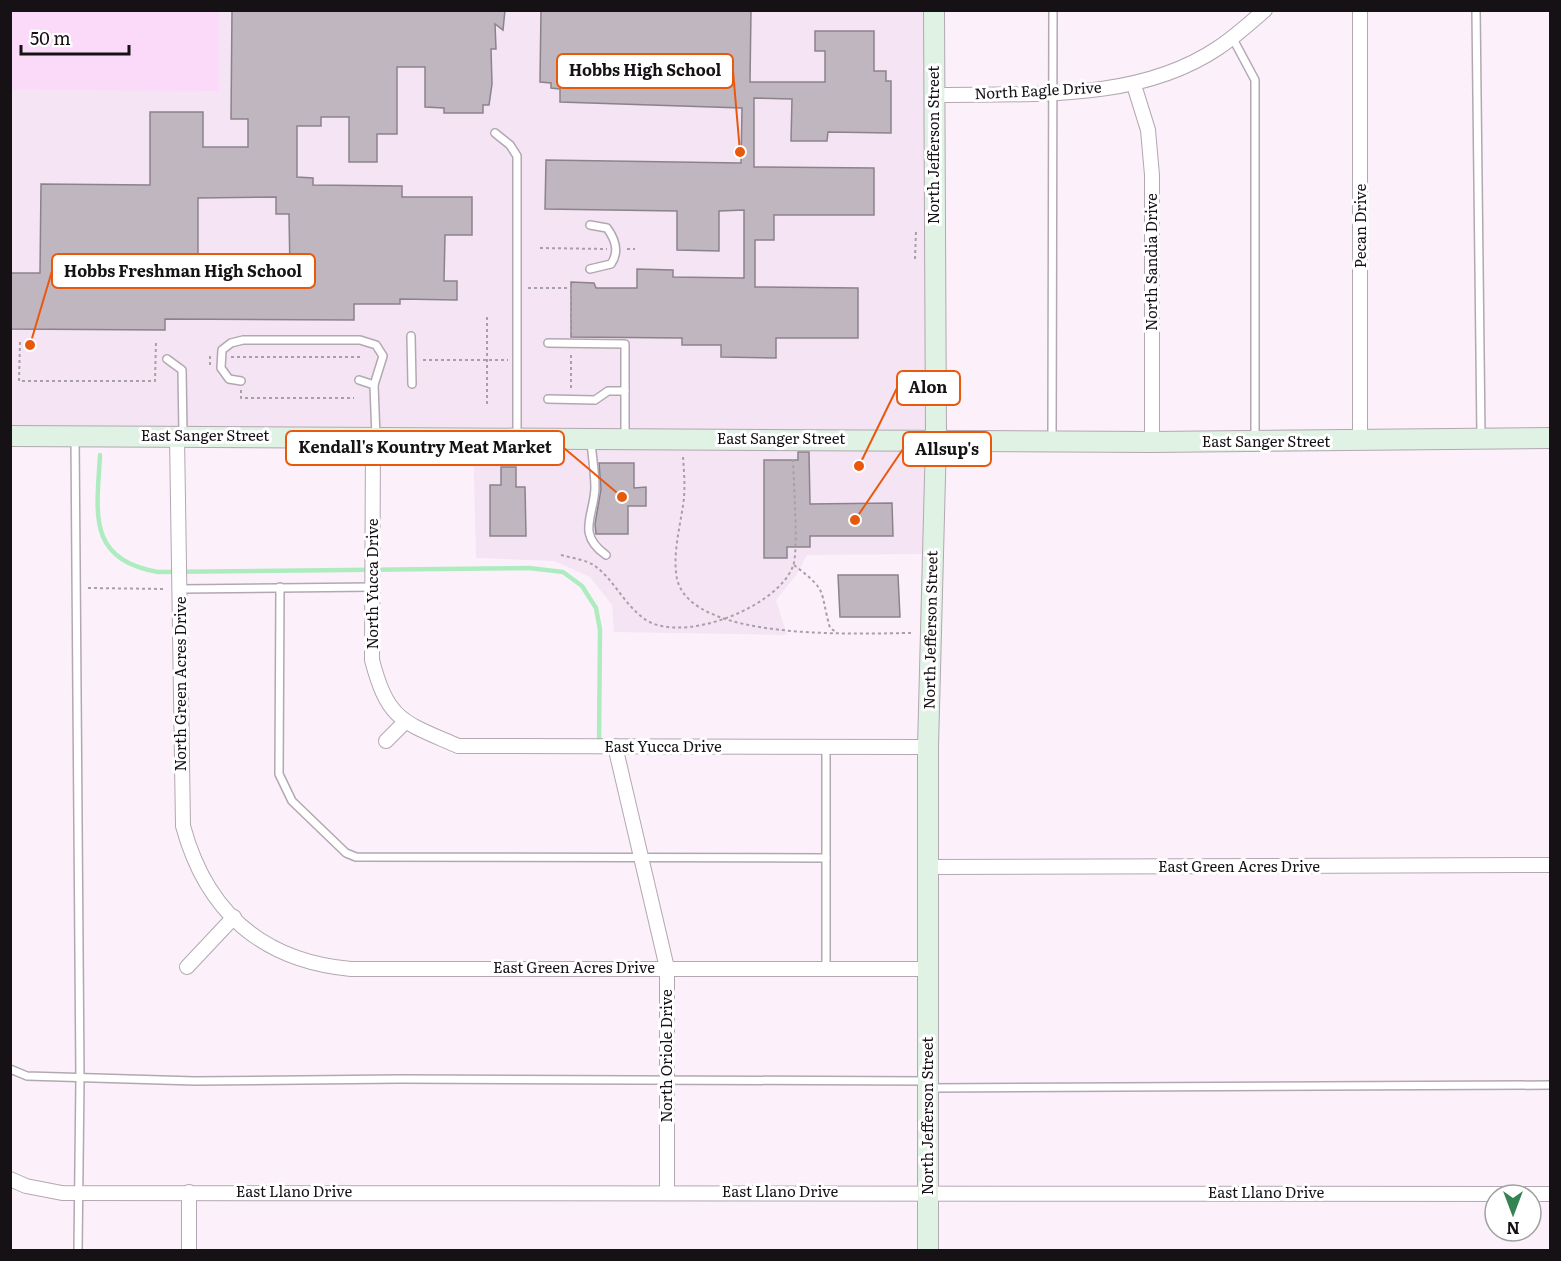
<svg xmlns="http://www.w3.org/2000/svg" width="1561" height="1261" viewBox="0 0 1561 1261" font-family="Literata,serif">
<rect width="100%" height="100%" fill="#fcf1fb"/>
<path fill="#f5e4f4" d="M11,11H936L933,554L807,555L797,574L776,600L787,635L614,632L612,605L590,577L554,561L476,558L473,438L11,436Z"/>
<path fill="#fbd9f9" d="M11,10L219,11V91L11,89Z"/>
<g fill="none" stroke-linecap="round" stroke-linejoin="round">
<path stroke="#aeecc0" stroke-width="4.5" d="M100,455C97,512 86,560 158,572L529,568L563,572L582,586L596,608L600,630L599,744"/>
</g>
<g fill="#c0b6bf" stroke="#8c828c" stroke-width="1.5" fill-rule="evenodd">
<path d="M232,10H505L503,30L495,24L496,49H491L492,84L489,105H483V113H444V108L425,107V67H397V134H377V162H349V117H321V126H297V177L313,178V185L402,186V197H472V235H445L444,281H457V300L400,299V304H354V320L165,319V330L10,329V273H40L41,184L150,185V112H203V147H248V119H231ZM276,197V214H289L290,270L211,271V259H198V198Z"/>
<path d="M541,10H751L750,82H825V51H815V31H874V71H886V81H891V133L828,132L827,141H791L792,99L754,98V167L874,168V215H774V240H755V287L858,288V338H776V358L721,357V345H682V338L571,337V282L594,283L596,288H637V269L673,270V277L744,278V210L719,211V251L677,250V211L545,209L546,160L741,163L742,108L560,102V89L551,88V83L540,82Z"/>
<path d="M798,452H809L810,504L892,503L893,536H810V547H787V558H764V460H798Z"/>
<path d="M599,463H634V488L646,487V506H628V534H596L595,524L601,489Z"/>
<path d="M501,467H516V487H525L526,536H490V485H501Z"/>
<path d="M838,575H898L900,617H840Z"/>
</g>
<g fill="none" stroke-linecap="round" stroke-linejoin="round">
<defs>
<g id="lane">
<path d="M1476,10L1481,437"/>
<path d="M1232,37L1255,80V439"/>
<path d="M495,133L510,145L517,156V436"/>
<path d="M590,269L611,264C620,251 615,239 607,228L590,225"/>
<path d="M411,336L412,384"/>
<path d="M548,343L625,344V438"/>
<path d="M167,359L182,370L183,434"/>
<path d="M359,380L374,385"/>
<path d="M241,381L229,379L221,368L222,350L231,343L243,340H360L376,345L383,356L374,385L376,437"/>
<path d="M548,399L595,400L608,391H625"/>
<path d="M75,437L80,1079L78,1250"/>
<path d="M1052,440L1053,10"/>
<path d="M591,441C592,456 595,472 595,488C594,516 576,534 606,555"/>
<path d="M280,587L279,774L292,801L346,853L356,857L826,858"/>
<path d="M181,589L373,587"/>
<path d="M826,747V969"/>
<path d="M10,1069L27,1076L195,1081L400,1079L927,1081"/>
<path d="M931,1088L1550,1085"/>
</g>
<g id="street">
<path d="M1134,85L1148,130L1152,175V442"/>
<path d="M933,95C1028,93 1136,103 1218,48C1235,37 1250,23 1265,10"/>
<path d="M177,436L183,826C206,911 262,961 351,969H928"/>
<path d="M373,437L372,660C388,721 403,722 458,746L928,747"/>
<path d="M1360,441V10"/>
<path d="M386,741L404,723"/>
<path d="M615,746L667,968V1192"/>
<path d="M928,867L1550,865"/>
<path d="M187,967L234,917"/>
<path d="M10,1179L26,1186L62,1193L1550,1194"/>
<path d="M189,1192V1250"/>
</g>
<g id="secondary">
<path d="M10,436L1152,442L1550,438"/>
<path d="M928,1250V747L936,439L934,10"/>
</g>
</defs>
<use href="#lane" stroke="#b2a8b1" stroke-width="10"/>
<use href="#street" stroke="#b2a8b1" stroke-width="16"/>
<use href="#secondary" stroke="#b2a8b1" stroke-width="22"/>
<g stroke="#a8a0a8" stroke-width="2" stroke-dasharray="3 3" stroke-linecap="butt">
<path d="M540,248L607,249"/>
<path d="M627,249H635"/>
<path d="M915,259L916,231"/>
<path d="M528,288H571V333"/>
<path d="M487,317V404"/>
<path d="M20,342L19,381H155L156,341"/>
<path d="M231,357H360"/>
<path d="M423,360H508"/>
<path d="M210,365V353"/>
<path d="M571,388V355"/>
<path d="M241,390V398H354"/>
<path d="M683,457C684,470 685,484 684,498C681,524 672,553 677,579C692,643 862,633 913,633"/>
<path d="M561,555C572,558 587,560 595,566C615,581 625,606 646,620C684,644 778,607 793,566C799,552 793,477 793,457"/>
<path d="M794,565C829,592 819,589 830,628L836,632"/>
<path d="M88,588L166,589"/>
</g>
<use href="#lane" stroke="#fff" stroke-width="7"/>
<use href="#street" stroke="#fff" stroke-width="14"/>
<use href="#secondary" stroke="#dff2e4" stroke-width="20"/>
</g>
<g text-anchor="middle" stroke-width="6" stroke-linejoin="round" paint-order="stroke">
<g font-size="15" fill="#151115" stroke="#fff">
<text transform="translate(1038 91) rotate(-3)" y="5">North Eagle Drive</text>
<text transform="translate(934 145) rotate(-90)" y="5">North Jefferson Street</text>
<text transform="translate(1361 226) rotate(-90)" y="5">Pecan Drive</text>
<text transform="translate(1152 262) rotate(-90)" y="5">North Sandia Drive</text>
<text x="205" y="441">East Sanger Street</text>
<text x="781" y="444">East Sanger Street</text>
<text x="1266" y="447">East Sanger Street</text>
<text transform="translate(373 584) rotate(-90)" y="5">North Yucca Drive</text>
<text transform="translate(931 630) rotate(-89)" y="5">North Jefferson Street</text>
<text transform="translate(181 684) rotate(-90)" y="5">North Green Acres Drive</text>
<text x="663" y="752">East Yucca Drive</text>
<text x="1239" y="872">East Green Acres Drive</text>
<text x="574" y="973">East Green Acres Drive</text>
<text transform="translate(667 1056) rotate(-90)" y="5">North Oriole Drive</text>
<text transform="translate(928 1116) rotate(-90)" y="5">North Jefferson Street</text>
<text x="294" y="1197">East Llano Drive</text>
<text x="780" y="1197">East Llano Drive</text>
<text x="1266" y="1198">East Llano Drive</text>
</g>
</g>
<path fill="none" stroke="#e8590c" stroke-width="2" d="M740 152L733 71M30 345L52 271M859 466L897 388M622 497L564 448M855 520L903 449"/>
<g fill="#e8590c" stroke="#fff" stroke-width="2">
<circle cx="740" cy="152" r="6"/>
<circle cx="30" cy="345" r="6"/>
<circle cx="859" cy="466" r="6"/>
<circle cx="622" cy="497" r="6"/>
<circle cx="855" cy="520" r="6"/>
</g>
<g fill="#fff" stroke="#e8590c" stroke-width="2">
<rect x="557" y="54" width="176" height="34" rx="6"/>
<rect x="52" y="254" width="263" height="34" rx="6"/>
<rect x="897" y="371" width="63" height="34" rx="6"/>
<rect x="286" y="431" width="278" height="34" rx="6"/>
<rect x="903" y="432" width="88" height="34" rx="6"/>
</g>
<g font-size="16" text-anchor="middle" font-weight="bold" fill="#151115">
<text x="645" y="76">Hobbs High School</text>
<text x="183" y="277">Hobbs Freshman High School</text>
<text x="928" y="393">Alon</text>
<text x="425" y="453">Kendall's Kountry Meat Market</text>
<text x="947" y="455">Allsup's</text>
</g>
<rect width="1561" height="1261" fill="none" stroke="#151115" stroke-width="24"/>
<g transform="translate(1513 1213) rotate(180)"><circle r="28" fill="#ffffff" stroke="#a1a0a1" stroke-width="1.5"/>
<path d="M0-4.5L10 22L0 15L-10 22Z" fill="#358352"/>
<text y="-9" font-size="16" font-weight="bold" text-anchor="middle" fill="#151115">N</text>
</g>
<path d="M21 45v9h108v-9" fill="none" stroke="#151115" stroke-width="3"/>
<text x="30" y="45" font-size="18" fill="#151115" stroke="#ffffff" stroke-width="4.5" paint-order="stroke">50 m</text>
</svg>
